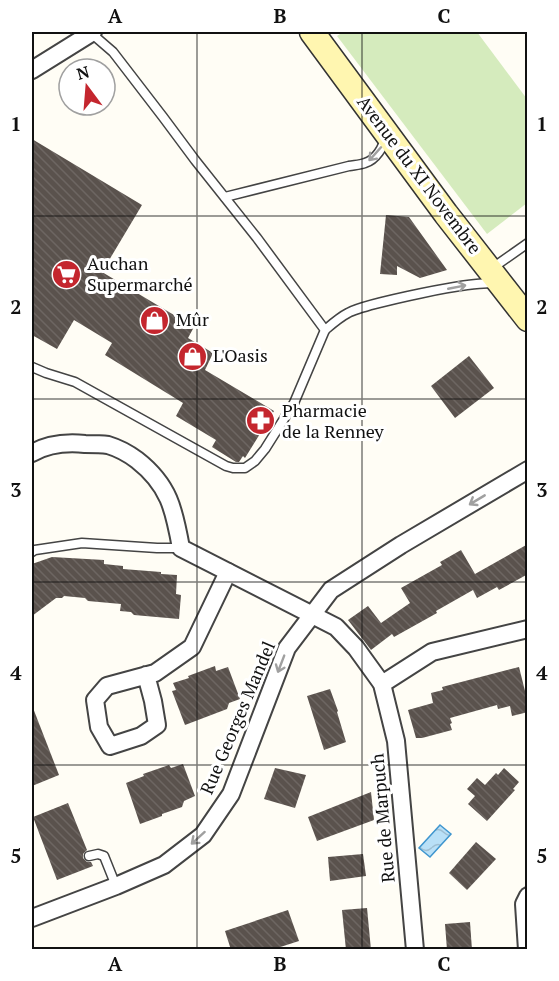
<svg xmlns="http://www.w3.org/2000/svg" width="559" height="981" viewBox="0 0 559 981" font-family="'PT Serif',serif">
<defs>
<pattern id="water-waves" width="16" height="10" patternUnits="userSpaceOnUse" patternTransform="scale(1.5)"><rect width="16" height="10" fill="#b9e0f7"/><path d="M0 5q4-4 8 0t8 0" fill="none" stroke="#9ebfd3"/></pattern>
<pattern id="building-back-hatch" width="6" height="6" patternUnits="userSpaceOnUse" patternTransform="scale(1.5)"><rect width="6" height="6" fill="#5a524d"/><path d="M-1 5l2 2M0 0l6 6M5-1l2 2" fill="none" stroke="#6d6662"/></pattern>
</defs>
<rect width="100%" height="100%" fill="#fffdf5"/>
<path fill="#d5ebbd" d="M343,32H477L527,99V203L487,234L337,36Z"/>
<path fill="url(#water-waves)" stroke="#3f96cf" stroke-width="1.5" d="M440,825L451,834L430,857L419,848Z"/>
<g fill="url(#building-back-hatch)">
<path d="M32,139L142,205L102,272L194,327L188,338L213,353L205,370L274,411L245,458L243,456L239,462H236L212,447L216,440L176,416L183,403L105,355L112,343L74,320L57,349L32,335Z"/>
<path d="M386,215L409,217L447,270L420,278L397,266V275L380,274Z"/>
<path d="M469,356L494,388L455,418L431,386Z"/>
<path d="M528,544V574L499,590L497,587L477,598L473,590L436,611L437,613L394,637L392,634L371,650L348,620L368,606L381,623L410,603L401,588L442,565L440,562L461,550L475,574Z"/>
<path d="M52,557L104,560V564L123,566V569L161,572V574L177,575L176,594L181,595L179,619L134,615L131,612L120,611L121,604L88,601L85,598L64,596L62,598H56L32,616V564Z"/>
<path d="M215,666L216,671L228,667L240,699L229,703L227,709L185,725L172,691L176,690L173,683L189,678L188,676Z"/>
<path d="M519,667L525,691H528V712L512,716L510,706L498,709L497,705L450,718L452,723L450,724L452,730L422,738H416L408,710L433,703L431,693L443,690L442,687Z"/>
<path d="M330,689L338,711L337,712L346,742L324,750L307,696Z"/>
<path d="M32,708H33L59,775L32,786Z"/>
<path d="M183,764L195,796L184,801L182,807L162,814V816L140,824L126,783L144,776L143,774L169,765L171,768Z"/>
<path d="M275,768L306,775L295,808L264,799Z"/>
<path d="M504,768L519,782L513,789L515,790L487,821L468,804L475,796L467,789L477,778L485,785L496,773L498,775Z"/>
<path d="M371,792L374,820L317,841L308,817Z"/>
<path d="M68,803L87,850L83,854V858L87,862H91L93,866L57,880L33,817Z"/>
<path d="M476,842L496,859L467,890L449,873Z"/>
<path d="M363,854L366,876L330,881L328,857Z"/>
<path d="M367,908L371,950H346L342,910Z"/>
<path d="M288,910L299,941L271,950H231L225,931Z"/>
<path d="M470,922L472,950H447L445,924Z"/>
</g>
<g fill="none" stroke-linecap="round" stroke-linejoin="round">
<defs>
<g id="lane">
<path d="M225,197L349,166C354,165 360,165 365,163C375,160 385,147 384,136"/>
<path d="M491,269L528,243"/>
<path d="M325,330C332,324 340,317 348,313C364,304 479,279 494,284"/>
<path d="M32,367L46,373L75,382L226,466L233,468H245L255,461L265,449L294,403L325,330L257,238L195,160L163,117L113,52L91,33"/>
<path d="M32,552L35,550L82,543L157,548H181"/>
<path d="M89,856L98,854L104,856L116,886"/>
</g>
<g id="street">
<path d="M32,70L93,32"/>
<path d="M32,453C48,444 66,442 85,444C92,444 101,444 108,445C118,448 129,454 137,460C169,485 174,509 181,548L336,627L356,648L382,684L396,741L415,950"/>
<path d="M146,675L153,701L157,725L141,736L110,746L99,727L95,700L107,686L155,673L192,647L228,572"/>
<path d="M382,684L432,652L528,629"/>
<path d="M32,918L116,886L164,865L203,835L231,794L287,648L331,590L401,545L528,470"/>
<path d="M527,950L524,904L528,896"/>
</g>
<path id="secondary" d="M312,32L446,214L528,319"/>
</defs>
<use href="#lane" stroke="#444" stroke-width="11"/>
<use href="#street" stroke="#444" stroke-width="20"/>
<use href="#secondary" stroke="#333" stroke-width="27"/>
<use href="#lane" stroke="#fff" stroke-width="8"/>
<use href="#street" stroke="#fff" stroke-width="16"/>
<use href="#secondary" stroke="#fff6b0" stroke-width="24"/>
</g>
<defs><path id="oneway-shaft" d="M-6 0H5M1.5-3L5.5 0L1.5 3" fill="none" stroke-width="1.6" stroke-linecap="round" stroke-linejoin="round" transform="scale(1.5)"/></defs>
<g stroke="#a0a0a0">
<use href="#oneway-shaft" transform="translate(375 154) rotate(132)"/>
<use href="#oneway-shaft" transform="translate(457 287) rotate(-11)"/>
<use href="#oneway-shaft" transform="translate(477 500) rotate(149)"/>
<use href="#oneway-shaft" transform="translate(281 664) rotate(111)"/>
<use href="#oneway-shaft" transform="translate(198 838) rotate(138)"/>
</g>
<path fill="none" stroke="#111" stroke-width="1.5" stroke-opacity="0.55" d="M197,32V950M362,32V950M32,216H528M32,399H528M32,582H528M32,765H528"/>
<defs>
<symbol id="supermarket-disc" viewBox="-11 -11 22 22"><circle r="9.5" fill="#c4262e" stroke="#fff"/><path d="M-6-5.5h2.5l.6 2H6L4.5 2H-2.5L-4.4-4H-6ZM-1.5 3.2a1.3 1.3 0 1 0 .1 0ZM3 3.2a1.3 1.3 0 1 0 .1 0Z" fill="#fff"/></symbol>
<symbol id="shop-disc" viewBox="-11 -11 22 22"><circle r="9.5" fill="#c4262e" stroke="#fff"/><path d="M-5-2.5h2.3a2.7 3.5 0 0 1 5.4 0H5L5.5 6h-11ZM-1.5-2.5h3a1.5 2.3 0 0 0-3 0Z" fill="#fff"/></symbol>
<symbol id="pharmacy-disc" viewBox="-11 -11 22 22"><circle r="9.5" fill="#c4262e" stroke="#fff"/><path d="M-2-6h4v4h4v4h-4v4h-4v-4h-4v-4h4Z" fill="#fff"/></symbol>
</defs>
<g fill-rule="evenodd">
<use href="#supermarket-disc" x="50" y="258" width="33" height="33"/>
<use href="#shop-disc" x="138" y="304" width="33" height="33"/>
<use href="#shop-disc" x="176" y="340" width="33" height="33"/>
<use href="#pharmacy-disc" x="244" y="404" width="33" height="33"/>
</g>
<g text-anchor="middle" stroke-width="6" stroke-linejoin="round" paint-order="stroke">
<g font-size="18" fill="#111" stroke="#fff">
<text transform="translate(419 175) rotate(53)" y="6">Avenue du XI Novembre</text>
<text transform="translate(238 718) rotate(-67)" y="6">Rue Georges Mandel</text>
<text transform="translate(383 818) rotate(-95)" y="6">Rue de Marpuch</text>
</g>
<g font-size="18" fill="#111" stroke="#fff" text-anchor="start">
<text x="87" y="270">Auchan<tspan x="87" dy="21">Supermarché</tspan></text>
<text x="176" y="326">Mûr</text>
<text x="213" y="362">L'Oasis</text>
<text x="282" y="417">Pharmacie<tspan x="282" dy="21">de la Renney</tspan></text>
</g>
</g>
<rect width="559" height="981" fill="none" stroke="#ffffff" stroke-width="66"/>
<g transform="translate(87 87) rotate(344)"><circle r="28" fill="#ffffff" stroke="#a0a0a0" stroke-width="1.5"/>
<path d="M0-4.5L10 22L0 15L-10 22Z" fill="#c4262e"/>
<text y="-9" font-size="16" font-weight="bold" text-anchor="middle" fill="#111111">N</text>
</g>
<rect x="33" y="33" width="493" height="915" fill="none" stroke="#111" stroke-width="2"/>
<g font-size="20" text-anchor="middle" font-weight="bold" fill="#111">
<text x="115" y="23">A</text>
<text x="280" y="23">B</text>
<text x="444" y="23">C</text>
<text x="16" y="131">1</text>
<text x="542" y="131">1</text>
<text x="16" y="314">2</text>
<text x="542" y="314">2</text>
<text x="16" y="497">3</text>
<text x="542" y="497">3</text>
<text x="16" y="680">4</text>
<text x="542" y="680">4</text>
<text x="16" y="863">5</text>
<text x="542" y="863">5</text>
<text x="115" y="971">A</text>
<text x="280" y="971">B</text>
<text x="444" y="971">C</text>
</g>
</svg>
